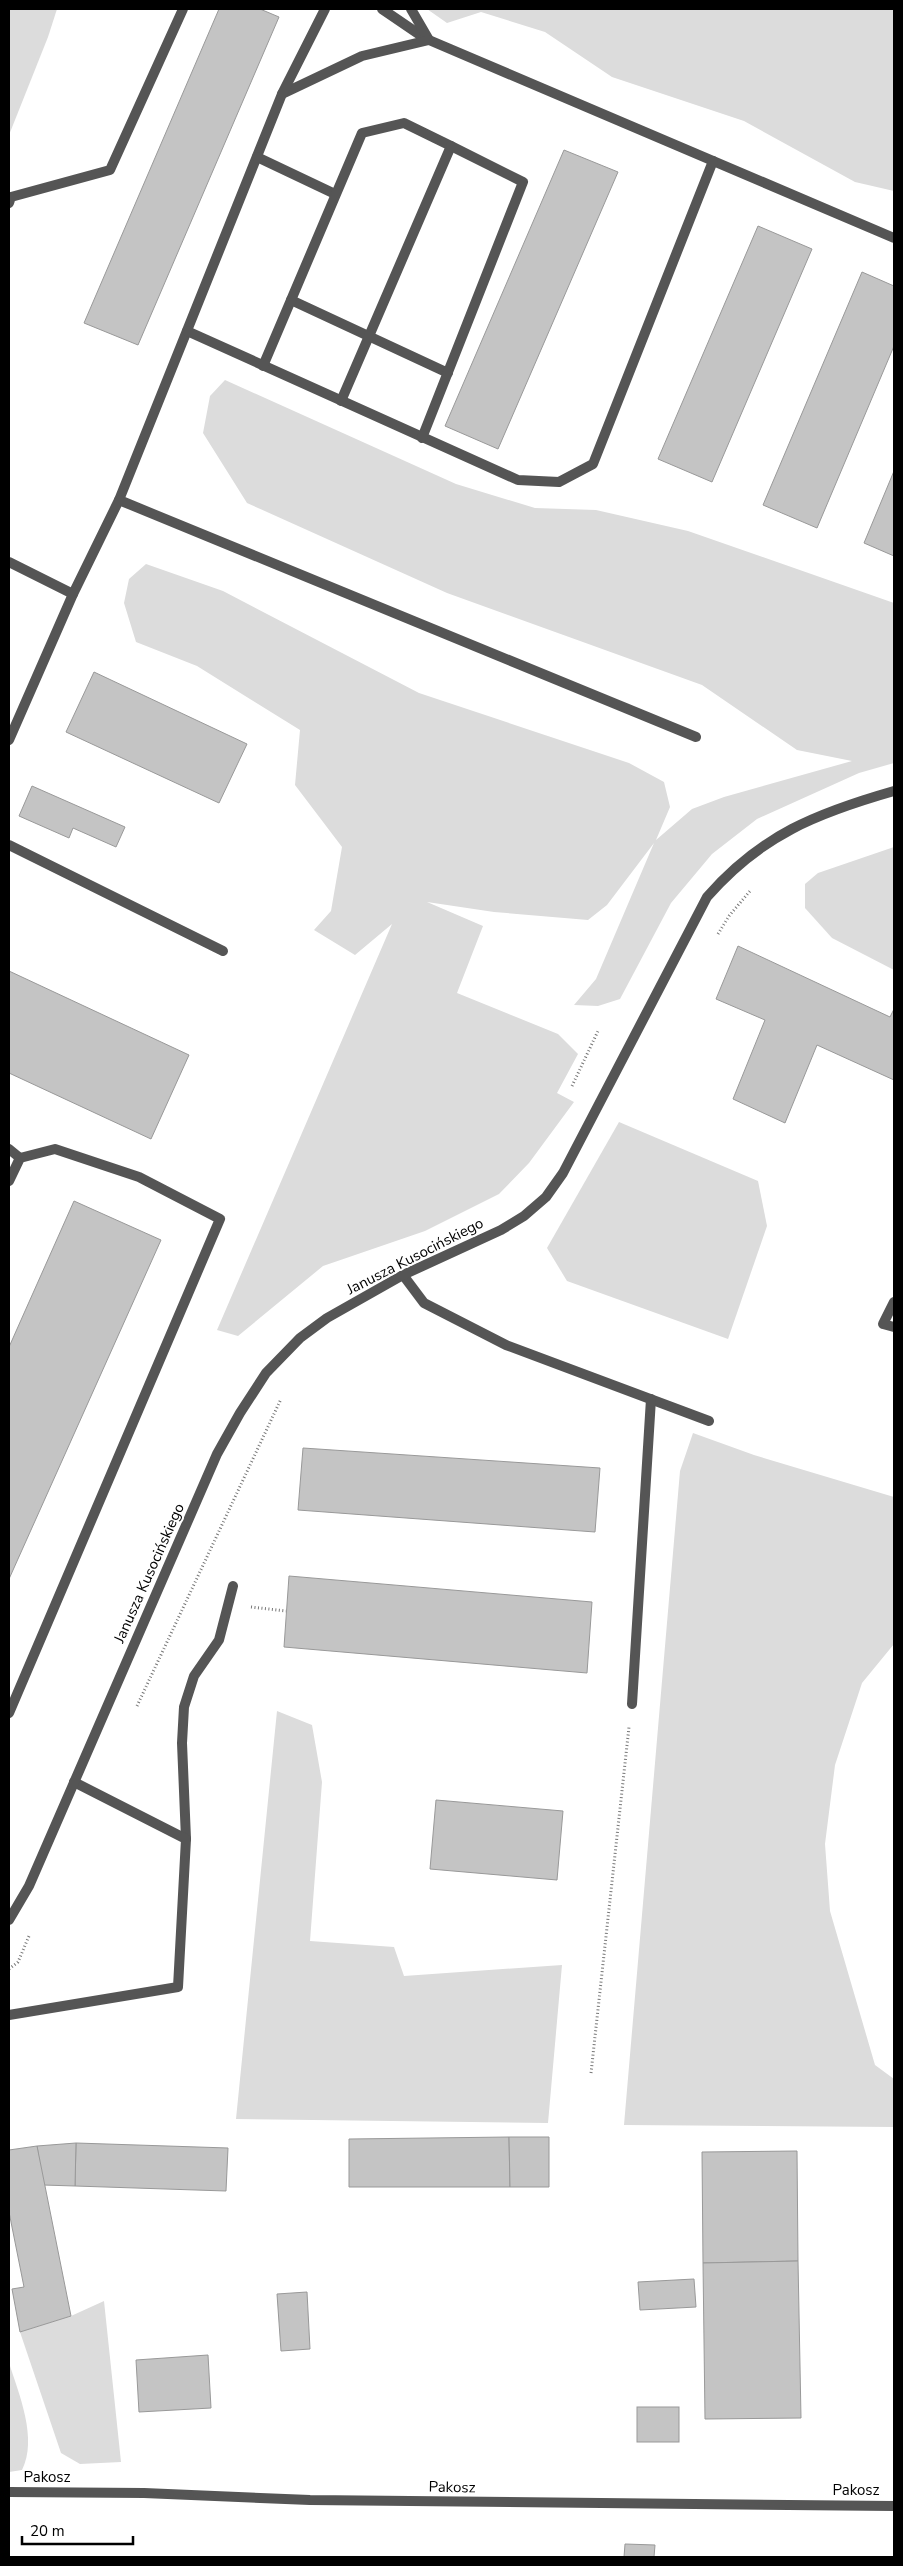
<svg xmlns="http://www.w3.org/2000/svg" width="903" height="2566" viewBox="0 0 903 2566" font-family="'Nunito Sans',sans-serif">
<rect width="100%" height="100%" fill="#fff"/>
<g fill="#dcdcdc">
<path d="M9,9H57L48,37L9,135Z"/>
<path d="M427,9H894V191L855,182L744,121L612,77L545,32L481,12L447,23Z"/>
<path d="M225,380L456,484L535,508L596,510L688,531L894,603V763L859,773L757,819L712,854L671,903L620,999L598,1006L574,1005L596,979L654,843L607,905L588,920L494,912L427,902L483,926L457,993L558,1034L578,1054L557,1093L574,1102L529,1163L499,1194L425,1231L323,1266L238,1336L217,1330L392,924L355,955L314,930L331,911L342,847L295,785L300,730L197,666L136,642L124,603L129,579L146,564L223,591L419,693L629,763L664,782L670,807L656,840L692,809L724,797L852,761L797,750L702,685L447,593L247,503L203,433L210,396Z"/>
<path d="M894,847V970L832,938L805,908V884L818,873Z"/>
<path d="M619,1122L758,1181L767,1226L728,1339L567,1281L547,1248Z"/>
<path d="M693,1433L754,1455L894,1497V1644L862,1683L835,1765L825,1844L830,1911L875,2065L894,2079V2127L624,2125L680,1471Z"/>
<path d="M277,1711L312,1725L322,1782L310,1941L394,1947L404,1976L562,1965L548,2123L236,2119Z"/>
<path d="M104,2301L121,2462L80,2464L61,2453L20,2332L71,2316Z"/>
<path d="M9,2363C19,2394 38,2439 22,2470L9,2472Z"/>
</g>
<g fill="#c4c4c4" stroke="#999">
<path d="M219,9H260L279,17L138,345L84,323Z"/>
<path d="M564,150L618,172L498,449L445,426Z"/>
<path d="M758,226L812,249L712,482L658,459Z"/>
<path d="M862,272L894,286V346L817,528L763,505Z"/>
<path d="M894,471V556L864,543Z"/>
<path d="M94,672L247,744L219,803L66,732Z"/>
<path d="M32,786L125,827L116,847L73,828L69,838L19,816Z"/>
<path d="M738,946L890,1017L894,1009V1080L817,1045L785,1123L733,1099L765,1020L716,999Z"/>
<path d="M9,971L189,1055L151,1139L9,1073Z"/>
<path d="M74,1201L161,1240L9,1579V1347Z"/>
<path d="M303,1448L600,1468L595,1532L298,1510Z"/>
<path d="M289,1576L592,1602L587,1673L284,1647Z"/>
<path d="M436,1800L563,1811L557,1880L430,1869Z"/>
<path d="M509,2137L510,2187H349V2139Z"/>
<path d="M509,2137H549V2187H510Z"/>
<path d="M76,2143L228,2148L226,2191L75,2186Z"/>
<path d="M76,2143L75,2186L43,2185L37,2146Z"/>
<path d="M37,2146L71,2316L20,2332L12,2289L24,2287L9,2212V2150Z"/>
<path d="M797,2151L798,2261L703,2263L702,2152Z"/>
<path d="M798,2261L801,2418L705,2419L703,2263Z"/>
<path d="M694,2279L696,2307L640,2310L638,2282Z"/>
<path d="M307,2292L310,2349L281,2351L277,2294Z"/>
<path d="M208,2355L211,2408L139,2412L136,2360Z"/>
<rect x="637" y="2407" width="42" height="35"/>
<path d="M625,2544L655,2545L654,2557H624Z"/>
</g>
<g fill="none" stroke-linecap="round" stroke-linejoin="round">
<g stroke="#777" stroke-width="3" stroke-dasharray="1 2.5" stroke-linecap="butt">
<path d="M718,934L729,916L750,891"/>
<path d="M572,1086L598,1031"/>
<path d="M251,1607L286,1611"/>
<path d="M137,1706L281,1399"/>
<path d="M9,1969L18,1962L29,1936"/>
<path d="M591,2073L629,1727"/>
</g>
<g stroke="#555" stroke-width="10">
<path d="M382,9L426,39"/>
<path d="M411,9L429,40L894,238"/>
<path d="M429,40L362,56L282,94L119,500L696,737"/>
<path d="M282,94L325,9"/>
<path d="M257,157L335,194"/>
<path d="M9,203L11,197L110,170L183,9"/>
<path d="M291,300L448,373"/>
<path d="M187,331L518,480L559,482L593,464L713,161"/>
<path d="M263,366L362,133L404,123L451,146L341,401"/>
<path d="M422,438L523,182L451,146"/>
<path d="M9,562L73,594"/>
<path d="M9,740L73,594L119,500"/>
<path d="M9,845L223,951"/>
<path d="M9,1149L20,1158"/>
<path d="M9,1181L20,1158L55,1149L139,1177L220,1219L9,1713"/>
<path d="M403,1275L424,1303L506,1345L709,1421"/>
<path d="M894,1302L883,1324L894,1327"/>
<path d="M632,1704L651,1399"/>
<path d="M186,1839L182,1743L184,1707L194,1676L219,1640L233,1586"/>
<path d="M9,2015L178,1987L186,1839L74,1782"/>
</g>
<g stroke="#555" stroke-width="10">
<path d="M9,1920L29,1886L217,1454L240,1413L266,1373L300,1338L327,1318L403,1275L501,1230L524,1216L546,1197L563,1173L707,897C761,835 817,813 894,791"/>
<path d="M9,2492L144,2493L310,2500L894,2506"/>
</g>
</g>
<g text-anchor="middle" stroke-width="4" stroke-linejoin="round" paint-order="stroke">
<g font-size="15" fill="#000" stroke="#fff">
<text transform="translate(415 1256) rotate(-27)" y="5">Janusza Kusocińskiego</text>
<text transform="translate(149 1573) rotate(-66)" y="5">Janusza Kusocińskiego</text>
<text x="47" y="2482">Pakosz</text>
<text transform="translate(452 2487) rotate(1)" y="5">Pakosz</text>
<text x="856" y="2495">Pakosz</text>
</g>
</g>
<rect width="903" height="2566" fill="none" stroke="#000000" stroke-width="20"/>
<path d="M22 2536v8h111v-8" fill="none" stroke="#000000" stroke-width="2.5"/>
<text x="30" y="2536" font-size="15" fill="#000000" stroke="#ffffff" stroke-width="4" paint-order="stroke">20 m</text>
</svg>
